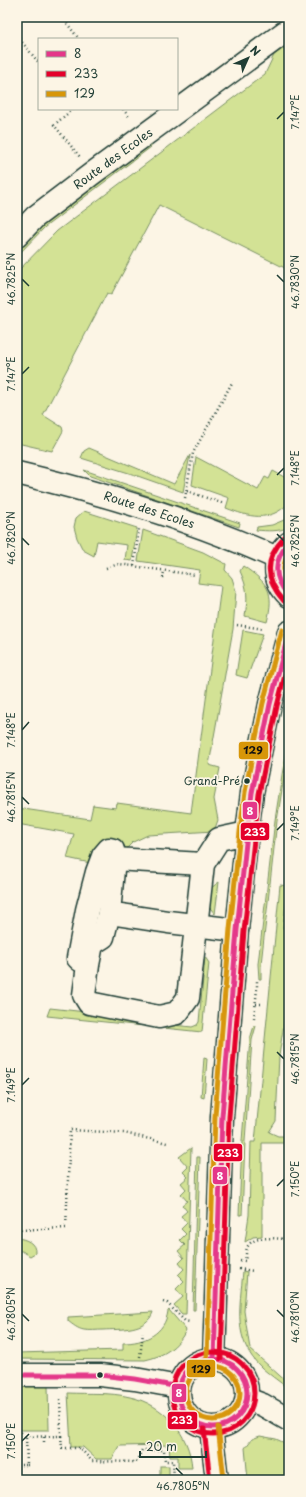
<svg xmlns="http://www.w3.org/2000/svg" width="306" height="1497" viewBox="0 0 306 1497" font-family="'Playpen Sans',sans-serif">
<rect width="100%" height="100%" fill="#fcf5e5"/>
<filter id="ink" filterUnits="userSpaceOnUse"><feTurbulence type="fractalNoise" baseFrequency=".025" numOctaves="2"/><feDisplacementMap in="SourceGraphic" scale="8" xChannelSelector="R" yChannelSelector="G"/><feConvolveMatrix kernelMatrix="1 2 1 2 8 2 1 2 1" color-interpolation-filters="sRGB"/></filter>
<g filter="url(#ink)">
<g fill="#d3e295" stroke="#799064">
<path d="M289,44V270L159,205L111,295L107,293L43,415L62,427L63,431L52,451L17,443V272L57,231L265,74L274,55Z"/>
<path d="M152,143L151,147L45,227L17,256V249L42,223Z"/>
<path d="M89,448L174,484L190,455L183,492L132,474L81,458L84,451Z"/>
<path d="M196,457L258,490L265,477L269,479L273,471L286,478L289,473V503C269,523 249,517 226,508L229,498L192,485Z"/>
<path d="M84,470L240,523L239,527L90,476Z"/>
<path d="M84,511L137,528L132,561L125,560L127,545L97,541L94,556L83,550L77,538L74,527L76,518Z"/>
<path d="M289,518V527C279,532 267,531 256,530L257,527L272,525Z"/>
<path d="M143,530L203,552L226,564L225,570L232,578L236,591L233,629L209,765L220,768L214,799L218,820L214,831L148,835L133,842L126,849L112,838H106L102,842L95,864L67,858L74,834L17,824V808L90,819L93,805L116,808L117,803L191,813L221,586L198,583L200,570L138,561Z"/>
<path d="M243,566C268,583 275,591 267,622L245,616C248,597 248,589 240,571Z"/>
<path d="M243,630L263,634L247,678L236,675Z"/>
<path d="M289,730V746L277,821L261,964V979H259L258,964L275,820Z"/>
<path d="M219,882L215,914L206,903L207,891Z"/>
<path d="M280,885L288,886L283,929L289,930V1006L286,1010L279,1056L276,1121L269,1132L278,1136H289V1143H262V1236L253,1237L245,1242L249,1215L251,1142H255Z"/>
<path d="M205,957L209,963L202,1032L47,1016L50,1008L113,1015L117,1019L192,1027L197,1025L199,1022Z"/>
<path d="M254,1026H256L252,1040L245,1141L242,1215H239L242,1141L250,1039Z"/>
<path d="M204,1058L207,1059L204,1098L201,1097Z"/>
<path d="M191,1148L186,1314H182L174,1305L183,1297L176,1289L184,1281L178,1275L184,1269L179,1263L184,1258L178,1251L185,1245L180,1240L186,1234L181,1229L187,1223L181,1216L187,1211L182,1205L187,1201L181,1194L186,1189L181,1183L188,1177L183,1172L188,1167L179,1157Z"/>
<path d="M197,1157H200L195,1310H193Z"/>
<path d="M17,1238C26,1239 36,1243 35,1253L30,1256L22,1251H17Z"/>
<path d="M243,1271L247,1272L244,1311L250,1349L289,1384V1389C280,1382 270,1375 262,1368C232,1340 240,1307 243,1271Z"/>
<path d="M169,1310L186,1330C178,1347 164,1356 145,1360L17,1359V1353L123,1350V1343C144,1343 165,1334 168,1311Z"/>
<path d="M153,1312C147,1331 120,1329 103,1330C97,1330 90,1331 84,1330C78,1329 73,1325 68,1321V1317Z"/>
<path d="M17,1386H48L49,1430H17Z"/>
<path d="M68,1393C88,1394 110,1392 130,1397C163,1404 190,1434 192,1468H178V1457H170L169,1445L120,1446L112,1459H96L83,1447H71Z"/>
<path d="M260,1436L276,1439L289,1445V1480H248L245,1448L252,1439Z"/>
<rect x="160" y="1466" width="9" height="14"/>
</g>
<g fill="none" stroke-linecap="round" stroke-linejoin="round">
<defs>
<g id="minor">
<path d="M17,236L35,217L93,173L289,29"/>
<path d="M17,473C106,494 194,521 277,558"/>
<path d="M203,864L114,859L109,913L168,922L237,930"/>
<path d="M109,913L103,937L92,944L88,965L84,995L89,1003L159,1017L177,1013L188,998L203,864L219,839L247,833"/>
<path d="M80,960L78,958L87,910L97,872L103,856L109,849L113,850"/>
<path d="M17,1375H100L135,1379L179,1387"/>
<path d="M247,1399L263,1405L289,1420"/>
</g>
<g id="major">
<path d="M289,543C272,558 272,580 289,596"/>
<circle cx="213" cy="1393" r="34"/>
<path d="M214,1359L222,1117L237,930L247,833L252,793L270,704L289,632"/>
<path d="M211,1428L217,1480"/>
</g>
</defs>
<use href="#minor" stroke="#1f3d34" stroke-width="25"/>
<use href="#major" stroke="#1f3d34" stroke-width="25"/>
<g stroke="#1f3d34" stroke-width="2.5" stroke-dasharray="1 3" stroke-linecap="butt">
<path d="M62,17L79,39"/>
<path d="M17,36L39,63"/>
<path d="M73,109L54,125L80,157"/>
<path d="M123,109L130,118"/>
<path d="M288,412L289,411"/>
<path d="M187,491L224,504"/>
<path d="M185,498L193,453L233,381"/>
<path d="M134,566L139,529"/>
<path d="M106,568L119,564L195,575"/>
<path d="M163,578L164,571"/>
<path d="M237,625L264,629"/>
<path d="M256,1004H263"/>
<path d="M254,1018L257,989V981"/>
<path d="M17,1230L66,1228L70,1130L124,1133L167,1143"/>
<path d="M240,1260L245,1261C246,1257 246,1251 247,1248C252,1234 277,1239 289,1239"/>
<path d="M239,1269L254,1271"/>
<path d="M163,1302L167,1303L185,1321L190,1322"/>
<path d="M140,1357L143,1333"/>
<path d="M17,1432H21L22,1437L61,1436L60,1397"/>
<path d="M61,1436L62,1448H80L92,1461L136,1462L142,1450H164L165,1461H173L174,1480"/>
<path d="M44,1437V1443"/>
<path d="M17,1465H27L26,1437"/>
<path d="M27,1465H31"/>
</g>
<use href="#minor" stroke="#fcf5e5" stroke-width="22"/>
<use href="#major" stroke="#fcf5e5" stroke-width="22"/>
<defs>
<g id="bus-1">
<path d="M289,543C272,561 273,578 289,596"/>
<circle cx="213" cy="1393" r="34"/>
<path d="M214,1359L222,1117L237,930L247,833L252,793L270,704L289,632"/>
<path d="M17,1375H100L135,1379L179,1387"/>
</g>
<g id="bus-2">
<path d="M284,601C265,580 264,559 284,538"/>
<circle cx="213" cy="1393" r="41"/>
<path d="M221,1359L229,1117L244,931L259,794L277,706L289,659"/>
<path d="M204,1429L210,1480"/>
</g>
<g id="bus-3">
<path d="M289,553C282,564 282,574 289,585"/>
<path d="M207,1359L215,1116L230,929L240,832L245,792L263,703L282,630"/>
<circle cx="213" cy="1393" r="27"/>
<path d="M218,1427L224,1479"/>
</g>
</defs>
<use href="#bus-1" stroke="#fcf5e5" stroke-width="8"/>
<use href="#bus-2" stroke="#fcf5e5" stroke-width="8"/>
<use href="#bus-3" stroke="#fcf5e5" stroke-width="8"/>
<use href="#bus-1" stroke="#e43789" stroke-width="5"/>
<use href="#bus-2" stroke="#e4002b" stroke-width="5"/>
<use href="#bus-3" stroke="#d79608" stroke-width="5"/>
</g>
</g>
<path fill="none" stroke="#1f3d34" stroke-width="1.5" d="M277,119L284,112M277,275L284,282M22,279L29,286M22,374L29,367M277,475L284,468M277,534L284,541M22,538L29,545M22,730L29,722M22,797L29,804M277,830L284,823M277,1052L284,1059M22,1085L29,1078M277,1186L284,1179M277,1310L284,1317M22,1314L29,1321M22,1441L29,1434M176,1468L183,1475"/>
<g fill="#1f3d34" stroke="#fcf5e5" stroke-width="1.5">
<circle cx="247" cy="781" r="3.5"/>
<circle cx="100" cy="1375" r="3.5"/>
</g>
<g text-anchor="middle" stroke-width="3.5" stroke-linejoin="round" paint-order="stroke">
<g font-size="11" fill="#1f3d34" stroke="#fcf5e5" text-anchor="end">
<text x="240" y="785">Grand-Pré</text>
</g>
<g font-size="12" fill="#1f3d34" stroke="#fcf5e5">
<text transform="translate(113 159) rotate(-36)" y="4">Route des Ecoles</text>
<text transform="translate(149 510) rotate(18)" y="4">Route des Ecoles</text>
</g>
</g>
<g stroke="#fcf5e5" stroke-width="1.5">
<rect x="238" y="741" width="31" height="19" rx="4" fill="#d79608"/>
<rect x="242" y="801" width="16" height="19" rx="4" fill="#e43789"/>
<rect x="240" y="822" width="30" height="19" rx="4" fill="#e4002b"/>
<rect x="213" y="1143" width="30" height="19" rx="4" fill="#e4002b"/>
<rect x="212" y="1166" width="16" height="19" rx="4" fill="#e43789"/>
<rect x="186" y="1359" width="30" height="19" rx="4" fill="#d79608"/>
<rect x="171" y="1383" width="16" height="20" rx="4" fill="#e43789"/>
<rect x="167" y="1411" width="31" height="19" rx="4" fill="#e4002b"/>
</g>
<g font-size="11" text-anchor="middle" font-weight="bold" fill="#fff">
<text x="250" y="815">8</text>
<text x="255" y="836">233</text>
<text x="228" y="1157">233</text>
<text x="220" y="1180">8</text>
<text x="179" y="1397">8</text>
<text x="182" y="1424">233</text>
</g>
<g font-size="11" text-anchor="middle" font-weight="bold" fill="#111">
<text x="253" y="754">129</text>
<text x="201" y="1373">129</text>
</g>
<rect width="306" height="1497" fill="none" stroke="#fcf5e5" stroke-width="44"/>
<rect x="38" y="38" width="140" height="72" fill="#fcf5e5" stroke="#a4ab9e"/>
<rect x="46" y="51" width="20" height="6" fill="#e43789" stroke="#a4ab9e"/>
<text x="74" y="58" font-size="12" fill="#1f3d34">8</text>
<rect x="46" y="71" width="20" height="6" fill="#e4002b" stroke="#a4ab9e"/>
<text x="74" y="78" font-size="12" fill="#1f3d34">233</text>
<rect x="46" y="91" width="20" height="6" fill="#d79608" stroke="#a4ab9e"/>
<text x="74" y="98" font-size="12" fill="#1f3d34">129</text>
<g transform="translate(248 58) rotate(45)" stroke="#fcf5e5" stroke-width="3" paint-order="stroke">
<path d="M0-3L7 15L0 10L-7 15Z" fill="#1f3d34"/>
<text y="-6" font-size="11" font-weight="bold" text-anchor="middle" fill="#1f3d34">N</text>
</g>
<path d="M140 1451v6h66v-6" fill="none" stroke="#1f3d34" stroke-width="2"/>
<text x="146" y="1451" font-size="12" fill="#1f3d34" stroke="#fcf5e5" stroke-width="3" paint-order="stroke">20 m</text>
<rect x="22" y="22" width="262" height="1453" fill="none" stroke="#1f3d34" stroke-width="1.5"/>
<g font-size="10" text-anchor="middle" fill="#1f3d34">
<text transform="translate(295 112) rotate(-90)" y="4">7.147°E</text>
<text transform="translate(11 279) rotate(-90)" y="4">46.7825°N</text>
<text transform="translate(295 282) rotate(-90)" y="4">46.7830°N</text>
<text transform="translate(11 374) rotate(-90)" y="4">7.147°E</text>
<text transform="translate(295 468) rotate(-90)" y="4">7.148°E</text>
<text transform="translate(11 538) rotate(-90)" y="4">46.7820°N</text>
<text transform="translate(295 541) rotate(-90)" y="4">46.7825°N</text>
<text transform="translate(11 730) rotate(-90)" y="4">7.148°E</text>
<text transform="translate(11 797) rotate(-90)" y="4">46.7815°N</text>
<text transform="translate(295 823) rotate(-90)" y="4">7.149°E</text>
<text transform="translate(295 1059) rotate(-90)" y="4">46.7815°N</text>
<text transform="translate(11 1085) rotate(-90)" y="4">7.149°E</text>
<text transform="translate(295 1179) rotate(-90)" y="4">7.150°E</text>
<text transform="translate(11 1314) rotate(-90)" y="4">46.7805°N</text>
<text transform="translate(295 1317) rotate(-90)" y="4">46.7810°N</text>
<text transform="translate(11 1441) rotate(-90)" y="4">7.150°E</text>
<text x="183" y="1490">46.7805°N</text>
</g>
</svg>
